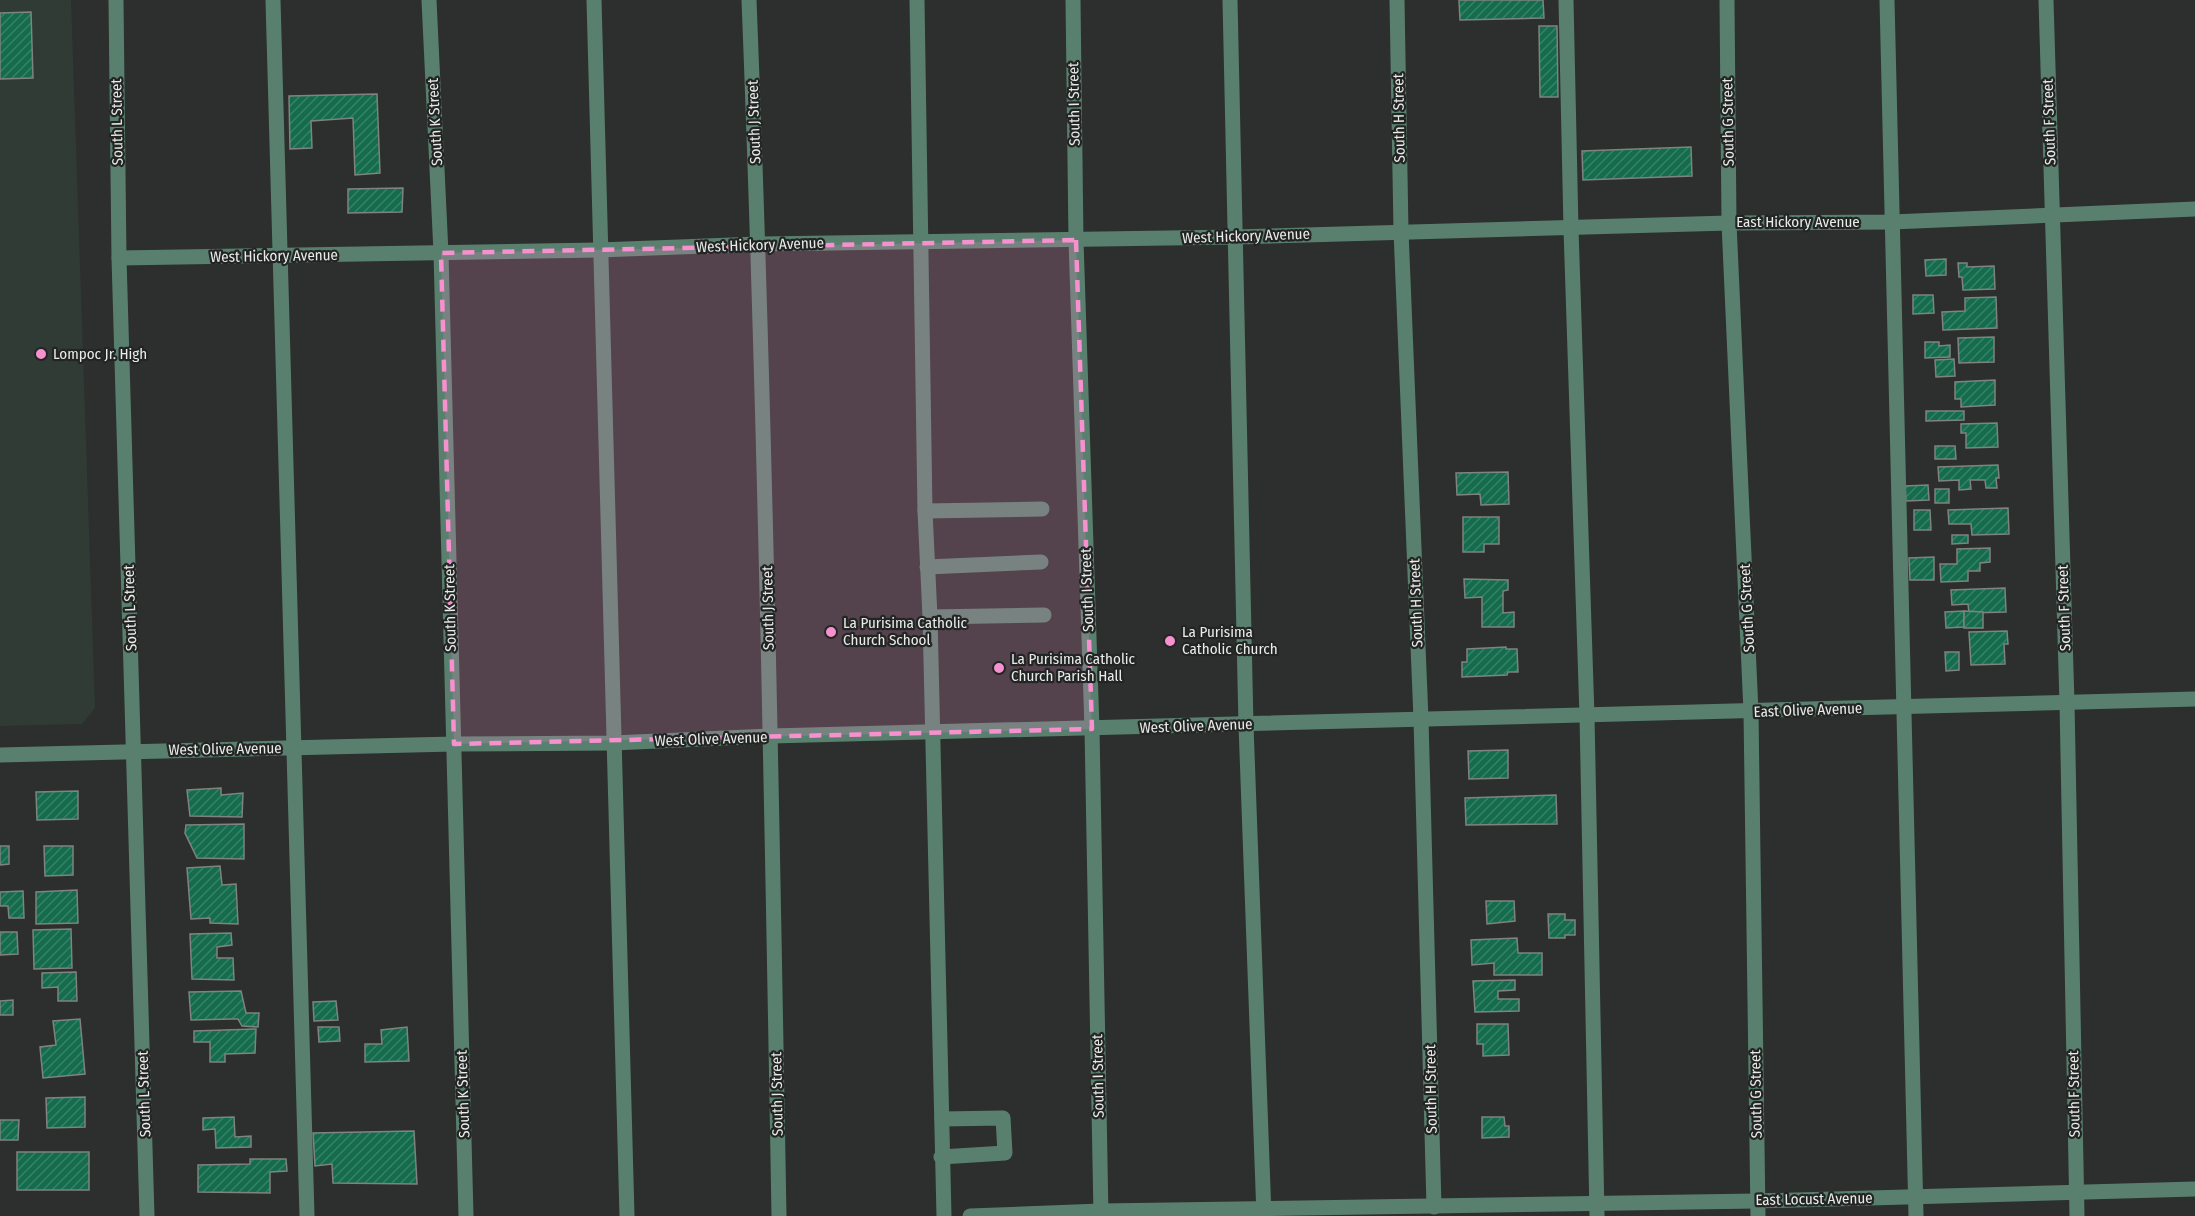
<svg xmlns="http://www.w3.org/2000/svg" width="2195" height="1216" viewBox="0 0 2195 1216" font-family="'Fira Sans Condensed',sans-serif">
<defs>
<pattern id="building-hatch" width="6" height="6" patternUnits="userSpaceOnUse" patternTransform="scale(1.5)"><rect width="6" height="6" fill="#146c4d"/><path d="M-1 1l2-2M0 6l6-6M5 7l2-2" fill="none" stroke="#368167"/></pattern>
</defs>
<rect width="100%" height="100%" fill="#2c2f2d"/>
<path fill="#313b36" d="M0,0H71L95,708L82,724L0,726Z"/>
<g fill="url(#building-hatch)" stroke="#7f8381" stroke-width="1.5">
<path d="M1459,0H1543L1544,18L1460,20Z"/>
<path d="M31,12L33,78L0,79V13Z"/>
<path d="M1539,26H1557L1558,97H1540Z"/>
<path d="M377,94L380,173L355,175L353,118L311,121L312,148L290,149L289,96Z"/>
<path d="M1691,147L1692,176L1583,180L1582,151Z"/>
<path d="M403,188L402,212L348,213V189Z"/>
<path d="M1946,259V275L1926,276L1925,260Z"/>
<path d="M1958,263H1967V267L1994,266L1995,289L1963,290L1962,277H1959Z"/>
<path d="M1913,295H1933L1934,313L1913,314Z"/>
<path d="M1996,297L1997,328L1943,330L1942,312L1965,311V298Z"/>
<path d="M1994,337V362L1959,363L1958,338Z"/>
<path d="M1925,342H1939V346L1950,345V357L1925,358Z"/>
<path d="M1954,359L1955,376L1936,377L1935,360Z"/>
<path d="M1995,380V405L1961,407V399H1955V382Z"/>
<path d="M1926,411H1964V420L1926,421Z"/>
<path d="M1997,423L1998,447L1966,448V433H1961V424Z"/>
<path d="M1935,446H1955L1956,459H1935Z"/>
<path d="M1998,465L1999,478H1996L1997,488H1986L1985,480H1970L1971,489L1959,490V480L1939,481L1938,467Z"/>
<path d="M1508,472L1509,504L1481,505L1480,494L1457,495L1456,473Z"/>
<path d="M1928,485L1929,500L1906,501L1905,486Z"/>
<rect x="1935" y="489" width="14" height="14"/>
<path d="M2008,508L2009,534L1972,535L1971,524H1949L1948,510Z"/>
<path d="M1914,510H1930L1931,530H1914Z"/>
<path d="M1463,517H1499V544H1484V552H1463Z"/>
<path d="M1952,535H1968V543L1952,544Z"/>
<path d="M1990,548V562L1980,563V571H1968V581L1941,582L1940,564H1957V549Z"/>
<path d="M1934,557V580H1910L1909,558Z"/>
<path d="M1464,579L1508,580V590L1503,591V613L1514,612V627H1482V597L1465,598Z"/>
<path d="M2005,588L2006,612L1969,613L1968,604L1952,605L1951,590Z"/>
<path d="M1964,611V627L1946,628L1945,612Z"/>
<path d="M1964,611L1983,612V628H1964Z"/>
<path d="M2007,631L2008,644H2004L2005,664L1971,665L1969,632Z"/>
<path d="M1506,647V649H1517L1518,672H1508L1507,675L1462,677V662H1467V649Z"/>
<path d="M1945,652H1959V670L1946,671Z"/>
<path d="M1508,750V778L1469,779L1468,751Z"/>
<path d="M221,788V795L243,793L242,817L190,816L187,790Z"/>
<path d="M78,791V819L37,820L36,792Z"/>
<path d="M1556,795L1557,824L1466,825L1465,798Z"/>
<path d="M244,824V859L197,858L185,833L186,825Z"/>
<path d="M0,846H9V864L0,865Z"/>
<path d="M44,846H73V875L45,876Z"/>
<path d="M220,866L222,885L236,884L238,924L210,923V918L191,919L187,868Z"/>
<path d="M77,890L78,923L36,924V892Z"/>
<path d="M23,891L24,918H9L8,906H0V892Z"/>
<path d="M1486,901H1514L1515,921L1487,924Z"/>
<path d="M1548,914H1565V920H1575V935H1565V938H1549Z"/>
<path d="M71,929L72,968L34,969L33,930Z"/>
<path d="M0,932H17L18,954L0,955Z"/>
<path d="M231,933L232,945L217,947V958H233L234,980L192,979L190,934Z"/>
<path d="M1517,938L1518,953H1542V975H1494V963L1472,965L1471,940Z"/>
<path d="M76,972L77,1001H58V987L42,988V973Z"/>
<path d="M1515,980V990L1498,991V999H1519V1011L1475,1012L1473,981Z"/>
<path d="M241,991L246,1013H259L258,1027L242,1026L238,1019H232L191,1020L189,992Z"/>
<path d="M13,1000V1015H0V1001Z"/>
<path d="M336,1001L338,1020L314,1021L313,1002Z"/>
<path d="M80,1019L85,1074L43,1078L40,1047L56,1045L53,1021Z"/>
<path d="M1477,1024H1508L1509,1055L1483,1056V1044H1477Z"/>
<path d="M318,1027H339L340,1041L319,1042Z"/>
<path d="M407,1027L409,1061L365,1062V1044H382L381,1030Z"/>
<path d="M256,1029L255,1053L225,1054V1062H210V1042H194V1031Z"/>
<path d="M85,1097V1127L47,1128L46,1098Z"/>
<path d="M234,1117L235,1137L251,1136V1147L216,1148L215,1129L203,1130V1118Z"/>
<path d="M1482,1117H1504L1505,1126H1509V1137L1482,1138Z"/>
<path d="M0,1120H19L18,1140H0Z"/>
<path d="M414,1131L417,1184L333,1183L332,1164L315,1166L313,1133Z"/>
<rect x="17" y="1152" width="72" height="38"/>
<path d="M250,1159H286L287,1171L270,1172V1193L198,1192V1165L250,1164Z"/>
</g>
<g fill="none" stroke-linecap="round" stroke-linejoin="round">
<g stroke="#59806e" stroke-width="15">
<path d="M116,0L119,258L147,1216"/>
<path d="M273,0L307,1216"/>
<path d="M429,0L441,253L466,1216"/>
<path d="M594,0L627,1216"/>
<path d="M749,0C765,405 772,811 779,1216"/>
<path d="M917,0L925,511L930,617L944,1216"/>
<path d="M1073,0L1076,240L1092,729L1101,1216"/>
<path d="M1230,0L1246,725L1264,1216"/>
<path d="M1397,0L1401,231L1421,719L1434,1207"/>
<path d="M1566,0L1571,229L1587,716L1597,1216"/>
<path d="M1727,0L1729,223L1751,712L1758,1216"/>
<path d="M1887,0L1916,1216"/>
<path d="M2046,0L2067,703L2077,1216"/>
<path d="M119,258L599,250L759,244L1236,237L1729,223L1892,222L2195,209"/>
<path d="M925,511L1042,509"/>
<path d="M927,567L1041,562"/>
<path d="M930,617L1044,615"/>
<path d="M0,755L454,744L613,743L771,736L2195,699"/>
<path d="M941,1157L1005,1153L1003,1118L942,1119"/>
<path d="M970,1216L1101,1211L1757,1201L2195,1189"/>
</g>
</g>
<path fill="#f790ce" fill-opacity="0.2" stroke="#f790ce" stroke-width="4.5" stroke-dasharray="12 8" stroke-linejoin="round" d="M1076,240L1092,729L454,744L441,253Z"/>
<g fill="#f790ce" stroke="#222523" stroke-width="2">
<circle cx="41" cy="354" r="6"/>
<circle cx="831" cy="632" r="6"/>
<circle cx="1170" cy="641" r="6"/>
<circle cx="999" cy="668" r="6"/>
</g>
<g text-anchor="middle" stroke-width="4.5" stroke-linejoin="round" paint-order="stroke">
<g font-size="15" fill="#e9ebea" stroke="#222523">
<text transform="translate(1074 104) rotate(-91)" y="5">South I Street</text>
<text transform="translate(1399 118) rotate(-91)" y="5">South H Street</text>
<text transform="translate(117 122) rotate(-91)" y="5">South L Street</text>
<text transform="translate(435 122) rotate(-93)" y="5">South K Street</text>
<text transform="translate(754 122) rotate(-92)" y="5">South J Street</text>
<text transform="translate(1728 122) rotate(-91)" y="5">South G Street</text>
<text transform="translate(2049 122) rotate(-92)" y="5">South F Street</text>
<text x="1798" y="227">East Hickory Avenue</text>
<text transform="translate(1246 236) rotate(-2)" y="5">West Hickory Avenue</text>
<text transform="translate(760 245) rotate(-2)" y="5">West Hickory Avenue</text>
<text transform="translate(274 256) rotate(-1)" y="5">West Hickory Avenue</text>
<text transform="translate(1087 590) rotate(-92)" y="5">South I Street</text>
<text transform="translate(1416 603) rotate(-92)" y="5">South H Street</text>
<text transform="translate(130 608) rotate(-92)" y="5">South L Street</text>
<text transform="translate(450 608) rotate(-91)" y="5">South K Street</text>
<text transform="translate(768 608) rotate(-91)" y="5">South J Street</text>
<text transform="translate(1747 608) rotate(-93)" y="5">South G Street</text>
<text transform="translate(2064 608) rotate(-92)" y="5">South F Street</text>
<text transform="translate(1808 710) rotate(-2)" y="5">East Olive Avenue</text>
<text transform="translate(1196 726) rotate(-2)" y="5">West Olive Avenue</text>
<text transform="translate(711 739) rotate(-2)" y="5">West Olive Avenue</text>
<text transform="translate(225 749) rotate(-1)" y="5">West Olive Avenue</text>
<text transform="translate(1098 1076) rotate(-91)" y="5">South I Street</text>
<text transform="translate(1431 1089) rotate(-91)" y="5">South H Street</text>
<text transform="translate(144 1094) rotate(-92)" y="5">South L Street</text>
<text transform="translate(463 1094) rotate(-92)" y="5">South K Street</text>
<text transform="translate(777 1094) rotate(-91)" y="5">South J Street</text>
<text transform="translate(1756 1094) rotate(-91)" y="5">South G Street</text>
<text transform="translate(2074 1094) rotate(-91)" y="5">South F Street</text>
<text transform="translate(1814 1199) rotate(-1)" y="5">East Locust Avenue</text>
</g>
<g font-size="15" fill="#e9ebea" stroke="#222523" text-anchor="start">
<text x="53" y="359">Lompoc Jr. High</text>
<text x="843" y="628">La Purisima Catholic<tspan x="843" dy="17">Church School</tspan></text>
<text x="1182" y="637">La Purisima<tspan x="1182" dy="17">Catholic Church</tspan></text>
<text x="1011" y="664">La Purisima Catholic<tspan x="1011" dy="17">Church Parish Hall</tspan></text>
</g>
</g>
</svg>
